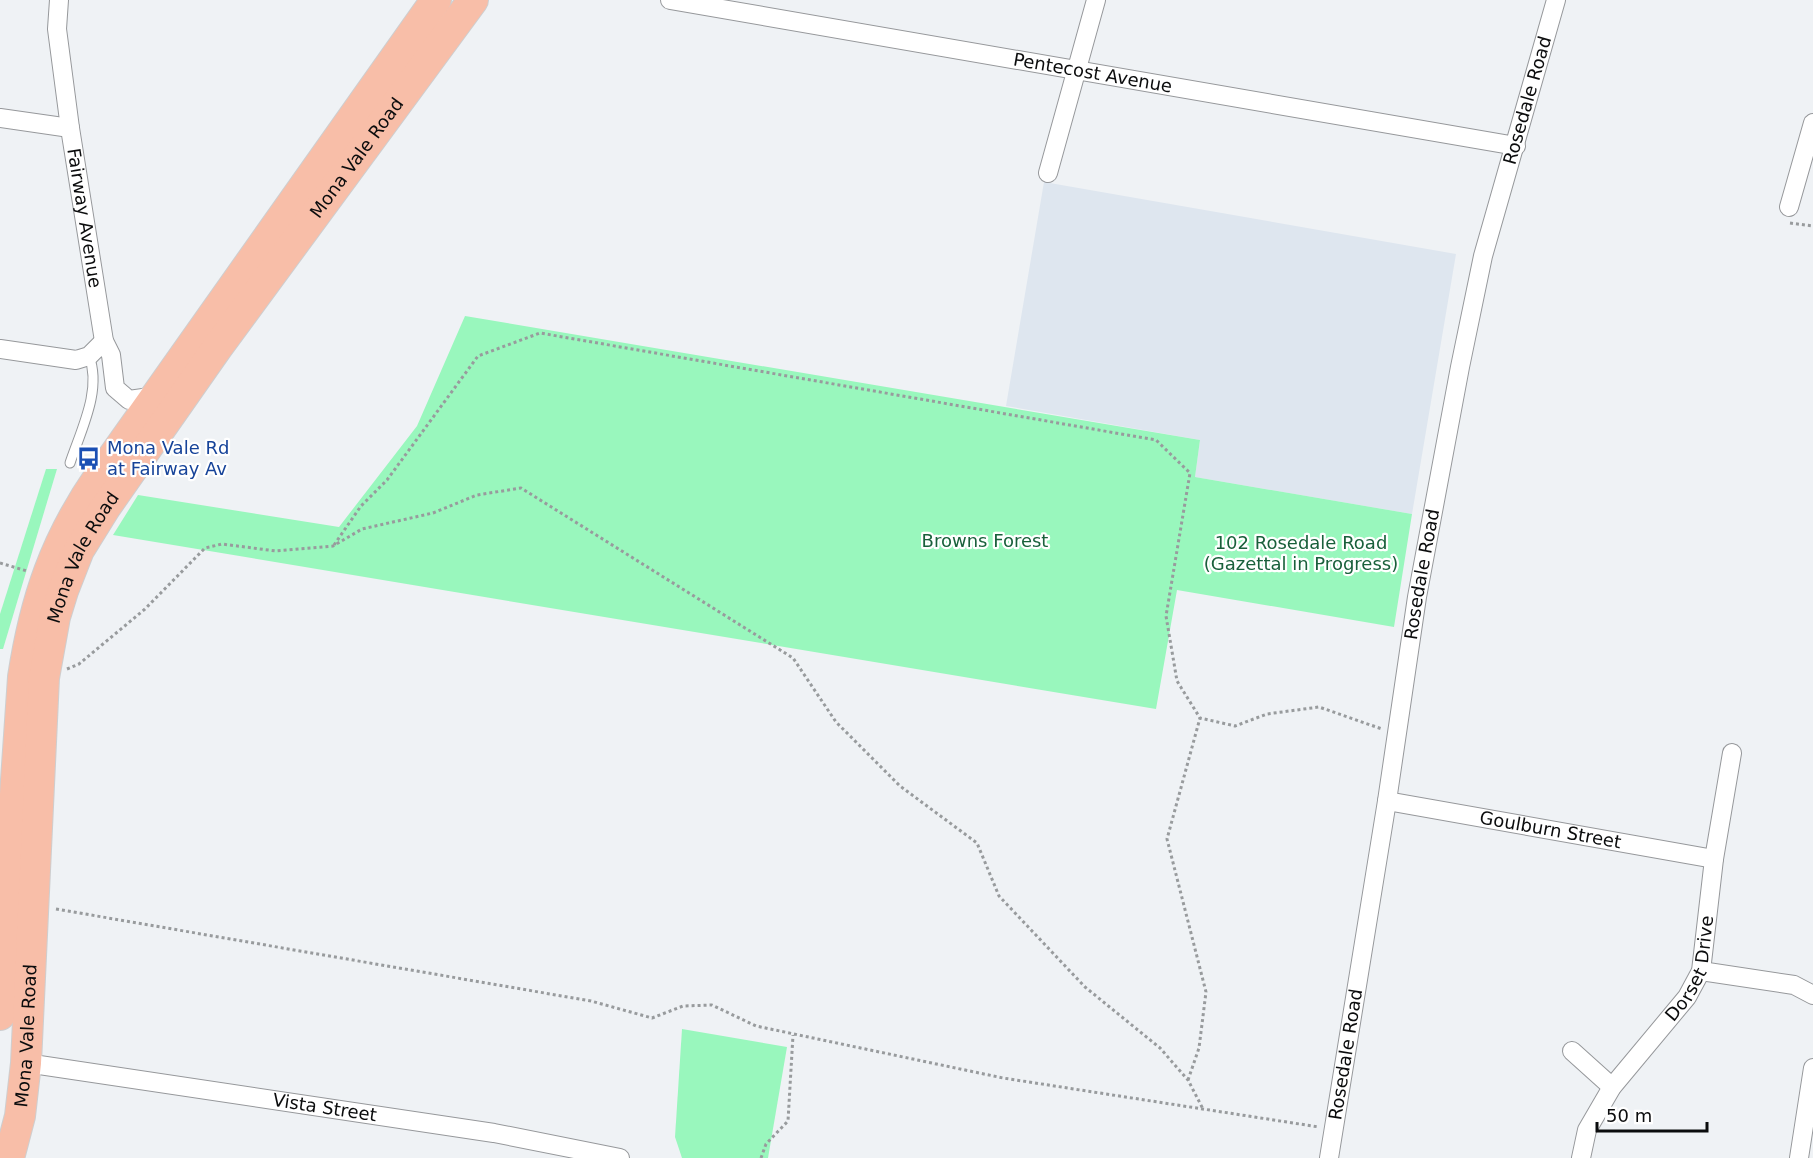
<svg xmlns="http://www.w3.org/2000/svg" width="1813" height="1158" viewBox="0 0 1813 1158" font-family="'DejaVu Sans',sans-serif">
<rect width="100%" height="100%" fill="#eff2f5"/>
<path fill="#dee6ef" d="M1044,182L1456,254L1412,514L1195,477L1200,440L1006,406Z"/>
<g fill="#99f7bd">
<path d="M465,316L1200,440L1195,477L1412,514L1394,627L1177,590L1156,709L113,535L138,495L339,527L417,426Z"/>
<path d="M46,469H57L3,649H0V614Z"/>
<path d="M682,1029L787,1047L768,1158H682L675,1137Z"/>
</g>
<g fill="none" stroke-linecap="round" stroke-linejoin="round">
<defs>
<path id="service" d="M70,463C81,430 102,390 89,356"/>
<g id="minor">
<path id="s1" d="M59,0L57,29L70,128L104,341L111,355L115,388L129,400L157,396"/>
<path id="s2" d="M670,0L1516,146"/>
<path d="M0,118L70,128"/>
<path d="M1048,173L1096,0"/>
<path d="M1789,207L1813,123"/>
<path d="M0,349L76,360L89,356L104,341"/>
<path id="s3" d="M1387,801L1714,859"/>
<path d="M1701,971L1794,985L1813,995"/>
<path d="M1572,1051L1612,1087"/>
<path id="s4" d="M26,1063L494,1133L620,1158"/>
<path id="s5" d="M1329,1158L1387,801L1417,597L1460,367L1483,256L1556,0"/>
<path id="s6" d="M1581,1158L1587,1130L1612,1087L1687,997L1701,971L1714,859L1732,753"/>
<path d="M1799,1158L1813,1068"/>
</g>
<g id="trunk">
<path d="M0,1015L23,677C35,599 55,540 100,475L436,0"/>
<path id="s7" d="M9,1158L20,1116L26,1063L44,678L55,617L63,591L79,550L105,508L217,348L473,0"/>
</g>
</defs>
<use href="#service" stroke="#96989b" stroke-width="11"/>
<use href="#minor" stroke="#96989b" stroke-width="20"/>
<use href="#trunk" stroke="#cececf" stroke-width="32"/>
<g stroke="#989b9d" stroke-width="3" stroke-dasharray="3 3" stroke-linecap="butt">
<path d="M1790,223L1813,226"/>
<path d="M334,545L361,506L387,480L478,356L540,333L1156,440L1190,473L1166,616L1177,681L1200,718L1235,726L1267,714L1319,707L1382,729"/>
<path d="M0,563L27,571"/>
<path d="M67,669L79,664L145,609L205,548L222,544L276,551L333,546L362,529L433,513L477,495L521,488L793,658L836,722L900,786L977,843L999,896L1085,987L1160,1048L1188,1080L1203,1109"/>
<path d="M56,909L591,1001L652,1018L683,1006L712,1005L756,1026L1003,1078L1319,1127"/>
<path d="M1188,1080L1199,1048L1206,992L1167,839L1200,718"/>
<path d="M761,1158L766,1144L788,1121L793,1035"/>
</g>
<use href="#service" stroke="#fff" stroke-width="9"/>
<use href="#minor" stroke="#fff" stroke-width="18"/>
<use href="#trunk" stroke="#f8bea8" stroke-width="30"/>
</g>
<defs>
<symbol id="bus-bare" viewBox="-9 -9 18 18"><path d="M-5-6H5V4H4V6H2V4H-2V6H-4V4H-5ZM-3.5-4V0h7V-4ZM-3.5 1.2v1.5H-2V1.2ZM2 1.2v1.5H3.5V1.2Z" fill="#1a4fb4" stroke="#fff" stroke-width="2.5" paint-order="stroke"/></symbol>
</defs>
<g fill-rule="evenodd">
<use href="#bus-bare" x="72" y="442" width="33" height="33"/>
</g>
<g text-anchor="middle" stroke-width="4.5" stroke-linejoin="round" paint-order="stroke">
<g font-size="18" fill="#0b0c0d" stroke="#fff">
<text dy="6" stroke="none"><textPath href="#s2" startOffset="429">Pentecost Avenue</textPath></text>
<text dy="6" stroke="none"><textPath href="#s5" startOffset="1077">Rosedale Road</textPath></text>
<text dy="6" stroke="none"><textPath href="#s7" startOffset="1096">Mona Vale Road</textPath></text>
<text dy="6" stroke="none"><textPath href="#s1" startOffset="220">Fairway Avenue</textPath></text>
<text dy="6" stroke="none"><textPath href="#s7" startOffset="610">Mona Vale Road</textPath></text>
<text dy="6" stroke="none"><textPath href="#s5" startOffset="591">Rosedale Road</textPath></text>
<text dy="6" stroke="none"><textPath href="#s3" startOffset="166">Goulburn Street</textPath></text>
<text dy="6" stroke="none"><textPath href="#s6" startOffset="224">Dorset Drive</textPath></text>
<text dy="6" stroke="none"><textPath href="#s7" startOffset="124">Mona Vale Road</textPath></text>
<text dy="6" stroke="none"><textPath href="#s5" startOffset="105">Rosedale Road</textPath></text>
<text dy="6" stroke="none"><textPath href="#s4" startOffset="302">Vista Street</textPath></text>
</g>
<g font-size="18" fill="#164399" stroke="#fff" text-anchor="start">
<text x="107" y="454">Mona Vale Rd<tspan x="107" dy="21">at Fairway Av</tspan></text>
</g>
<g font-size="18" fill="#19603b" stroke="#fff">
<text x="985" y="547">Browns Forest</text>
<text x="1301" y="549">102 Rosedale Road<tspan x="1301" dy="21">(Gazettal in Progress)</tspan></text>
</g>
</g>
<path d="M1597 1122v9h110v-9" fill="none" stroke="#0b0c0d" stroke-width="3"/>
<text x="1606" y="1122" font-size="18" fill="#0b0c0d" stroke="#ffffff" stroke-width="4.5" paint-order="stroke">50 m</text>
</svg>
